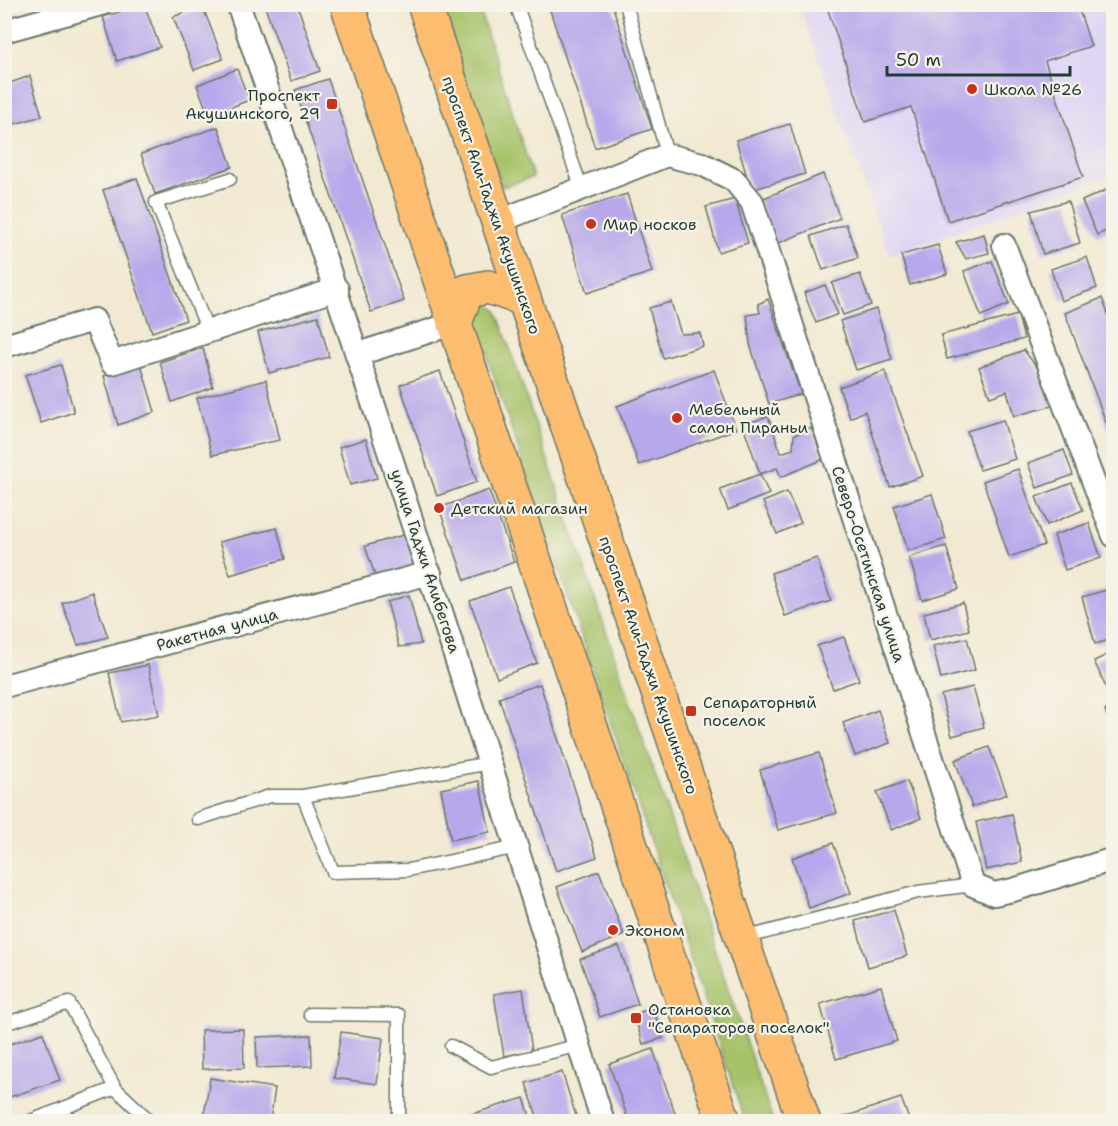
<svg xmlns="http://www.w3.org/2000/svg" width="1118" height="1126" viewBox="0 0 1118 1126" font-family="'Shantell Sans',sans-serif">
<rect width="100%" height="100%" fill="#f7f3e8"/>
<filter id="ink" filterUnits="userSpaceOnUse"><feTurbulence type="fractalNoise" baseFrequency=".0167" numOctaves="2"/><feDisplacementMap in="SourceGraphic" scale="12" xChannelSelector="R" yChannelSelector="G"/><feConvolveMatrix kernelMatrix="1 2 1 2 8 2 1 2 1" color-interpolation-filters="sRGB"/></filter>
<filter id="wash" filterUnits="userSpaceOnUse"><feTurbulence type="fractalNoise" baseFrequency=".008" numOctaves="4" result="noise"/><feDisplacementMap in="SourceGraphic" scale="24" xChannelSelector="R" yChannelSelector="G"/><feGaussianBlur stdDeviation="1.35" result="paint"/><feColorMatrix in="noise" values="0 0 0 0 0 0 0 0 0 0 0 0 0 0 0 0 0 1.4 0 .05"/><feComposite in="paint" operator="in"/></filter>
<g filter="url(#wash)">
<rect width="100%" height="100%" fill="#f2e9d2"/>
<path fill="#dfd5f5" d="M799,5H1113V174L890,256Z"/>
<g fill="#a7c36a" stroke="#63804f" stroke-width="1.5">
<path d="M438,5H478L533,177L502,187Z"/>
<path d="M485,302L497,311L502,326L773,1121H745L475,321V307Z"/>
</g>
<g id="blocks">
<g fill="#b7a7eb">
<path d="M144,4L160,47L117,61L103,17Z"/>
<path d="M264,4H297L320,71L291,81Z"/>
<path d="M548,4H612L652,129L595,148Z"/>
<path d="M826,4H1077L1091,46L1045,61L1083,177L948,221L911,107L865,122Z"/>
<path d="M202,5L223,59L194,70L173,17Z"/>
<path d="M237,69L249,100L209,116L197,85Z"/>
<path d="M30,76L42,116L4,127V85Z"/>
<path d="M328,79L404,301L371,312L295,90Z"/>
<path d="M790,124L805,174L751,190L736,140Z"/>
<path d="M218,127L232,167L155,194L141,154Z"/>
<path d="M823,174L840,218L776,244L759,200Z"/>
<path d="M137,178L186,320L152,332L103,190Z"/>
<path d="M1113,187V228L1097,235L1082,201Z"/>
<path d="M627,194L652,272L587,293L562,215Z"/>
<path d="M735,199L748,243L718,252L706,207Z"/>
<path d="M1068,201L1080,243L1043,254L1031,211Z"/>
<path d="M846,224L858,258L823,270L811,236Z"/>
<path d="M984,234L989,253L966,259L956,242Z"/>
<path d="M938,245L947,274L910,285L901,255Z"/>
<path d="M1087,257L1097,288L1061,301L1051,269Z"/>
<path d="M992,261L1009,304L981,316L964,271Z"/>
<path d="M860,274L871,305L843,315L832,283Z"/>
<path d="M825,285L838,314L816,323L804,293Z"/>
<path d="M1102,298L1113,327V441L1065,313Z"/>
<path d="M768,299L801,394L769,404L750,344L747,315L760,313L758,304Z"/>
<path d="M671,302L681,334L700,333L703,346L663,358L649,308Z"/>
<path d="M876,309L892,359L856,370L840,321Z"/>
<path d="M1018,315L1024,339L947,359L941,335Z"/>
<path d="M318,316L329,357L269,373L258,332Z"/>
<path d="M203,348L213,387L172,402L160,362Z"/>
<path d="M1024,350L1044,377L1052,406L1014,416L1007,391L990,397L979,367Z"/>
<path d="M61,365L74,412L41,423L25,375Z"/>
<path d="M141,365L155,412L118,425L104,376Z"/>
<path d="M714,370L736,429L639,465L617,406Z"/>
<path d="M440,371L477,482L437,496L400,385Z"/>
<path d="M885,371L923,476L890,487L865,411L850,418L839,387Z"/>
<path d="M266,380L280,440L212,455L197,398Z"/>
<path d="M768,416L781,453L793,449L794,435L811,428L824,459L781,477L777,468L760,474L743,425Z"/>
<path d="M1003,420L1015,459L980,470L967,431Z"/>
<path d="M366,439L377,478L350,485L339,447Z"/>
<path d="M1064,450L1073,475L1037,488L1028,463Z"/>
<path d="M1018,469L1044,545L1009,557L983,481Z"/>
<path d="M760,474L769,494L728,510L720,489Z"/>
<path d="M1072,483L1083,510L1047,525L1036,497Z"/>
<path d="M489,490L514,562L465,580L439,508Z"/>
<path d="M787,492L801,523L777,534L763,502Z"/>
<path d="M932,494L946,539L908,551L894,506Z"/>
<path d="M1089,523L1101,558L1065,570L1054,535Z"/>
<path d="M277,528L285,559L230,575L219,542Z"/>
<path d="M407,534L416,569L376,578L365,546Z"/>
<path d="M946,546L959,589L922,600L909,557Z"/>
<path d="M817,558L831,601L785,616L771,573Z"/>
<path d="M509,587L537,663L497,678L470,601Z"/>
<path d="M1113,588V639L1095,644L1082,597Z"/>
<path d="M92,592L108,637L78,645L62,603Z"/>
<path d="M409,595L421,644L399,647L387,602Z"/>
<path d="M963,603L969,630L930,640L924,613Z"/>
<path d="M844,637L859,680L833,689L817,646Z"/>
<path d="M967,638L975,670L941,679L933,646Z"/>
<path d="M1113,652V695L1110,696L1094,661Z"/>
<path d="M148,665L159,715L121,722L109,673Z"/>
<path d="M540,684L597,857L556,871L499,698Z"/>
<path d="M973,687L984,727L952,736L941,695Z"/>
<path d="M1113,708V736L1105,710Z"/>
<path d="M878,710L890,743L855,756L843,723Z"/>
<path d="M989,747L1007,794L972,807L955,760Z"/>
<path d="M819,753L837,813L778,830L760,770Z"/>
<path d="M479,781L490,832L451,840L441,789Z"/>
<path d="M907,781L921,818L891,830L877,792Z"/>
<path d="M1012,814L1022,862L986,870L976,822Z"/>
<path d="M833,843L851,893L809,908L792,858Z"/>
<path d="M599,871L624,935L582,952L557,887Z"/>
<path d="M894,910L907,956L868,967L855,921Z"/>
<path d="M619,946L638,1004L600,1017L580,959Z"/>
<path d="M881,986L897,1041L836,1059L820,1004Z"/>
<path d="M523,989L532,1051L504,1056L494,994Z"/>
<path d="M653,1008L663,1038L643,1044L634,1014Z"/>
<path d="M243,1029L244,1068L202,1069L201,1030Z"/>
<path d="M341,1032L383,1038L377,1084L334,1078Z"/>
<path d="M43,1033L60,1080L4,1099V1046Z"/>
<path d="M311,1035L312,1066L257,1068L256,1037Z"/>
<path d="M653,1049L678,1122H629L609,1064Z"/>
<path d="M562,1072L578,1122H539L526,1083Z"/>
<path d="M210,1078L275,1088L270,1122H203Z"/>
<path d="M524,1098L532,1122H450L449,1121Z"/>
<path d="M901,1098L910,1122H839L838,1119Z"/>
</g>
</g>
</g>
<g filter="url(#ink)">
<use href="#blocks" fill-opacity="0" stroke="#69796b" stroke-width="1.5"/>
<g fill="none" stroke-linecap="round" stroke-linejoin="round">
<defs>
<g id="lane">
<path d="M516,4L582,189"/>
<path d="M626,4L667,155"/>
<path d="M208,331L156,202L230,179"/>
<path d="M303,796L333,872L408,870L517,847"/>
<path d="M198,819L270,796H303L490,763"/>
<path d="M744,938L918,892L973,885"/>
<path d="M310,1014L399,1015V1122"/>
<path d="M4,1024L69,1003L115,1088L151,1122"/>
<path d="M451,1046L491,1067L580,1045"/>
<path d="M28,1122L115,1088"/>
</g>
<g id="street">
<path d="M238,4C367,375 486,748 603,1122"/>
<path d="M4,31L101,4"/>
<path d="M497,222L667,155L702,164L734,180L752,202L973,885L994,894L1013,890L1114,859"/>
<path d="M1004,245L1114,536"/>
<path d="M4,346L94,320L112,363L337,289"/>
<path d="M358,354L455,323"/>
<path d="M4,686L430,573"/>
</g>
<g id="primary">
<path d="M347,4L724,1122"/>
<path d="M424,4L804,1122"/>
<path d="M455,323L467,291L488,287L524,299"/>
</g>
</defs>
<use href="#lane" stroke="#69796b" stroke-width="15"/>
<use href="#street" stroke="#69796b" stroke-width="26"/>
<use href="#primary" stroke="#69796b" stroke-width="36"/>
<use href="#lane" stroke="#fff" stroke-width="12"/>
<use href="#street" stroke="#fff" stroke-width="22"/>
<use href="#primary" stroke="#fcbd6f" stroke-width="33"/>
</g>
</g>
<g fill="#c8321e" stroke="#f7f3e8" stroke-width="2">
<circle cx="972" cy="89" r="6"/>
<rect x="326" y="98" width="12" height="12" rx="3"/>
<circle cx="591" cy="224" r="6"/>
<circle cx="677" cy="418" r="6"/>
<circle cx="439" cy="508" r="6"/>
<rect x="685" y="705" width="12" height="12" rx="3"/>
<circle cx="613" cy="930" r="6"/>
<rect x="630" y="1012" width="12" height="12" rx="3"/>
</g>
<g text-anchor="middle" stroke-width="4.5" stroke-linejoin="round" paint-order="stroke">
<g font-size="16" fill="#1f3d34" stroke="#f7f3e8" text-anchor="start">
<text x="984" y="95">Школа №26</text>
<text x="320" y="101" text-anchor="end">Проспект<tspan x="320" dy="18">Акушинского, 29</tspan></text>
<text x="603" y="230">Мир носков</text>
<text x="689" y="415">Мебельный<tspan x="689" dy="18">салон Пираньи</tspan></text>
<text x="451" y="514">Детский магазин</text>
<text x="703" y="708">Сепараторный<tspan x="703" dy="18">поселок</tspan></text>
<text x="625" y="936">Эконом</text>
<text x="648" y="1015">Остановка<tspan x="648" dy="18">"Сепараторов поселок"</tspan></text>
</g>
<g font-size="16" fill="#1f3d34" stroke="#f7f3e8">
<text transform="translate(492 205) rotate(71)" y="6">проспект Али-Гаджи Акушинского</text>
<text transform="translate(426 561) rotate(72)" y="6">улица Гаджи Алибегова</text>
<text transform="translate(869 564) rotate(72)" y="6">Северо-Осетинская улица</text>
<text transform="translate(217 629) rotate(-15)" y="6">Ракетная улица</text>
<text transform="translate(649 665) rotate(71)" y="6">проспект Али-Гаджи Акушинского</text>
</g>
</g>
<rect width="1118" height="1126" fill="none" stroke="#f7f3e8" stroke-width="24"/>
<path d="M887 66v9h183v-9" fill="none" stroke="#1f3d34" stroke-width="3"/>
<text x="896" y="66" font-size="18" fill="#1f3d34" stroke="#f7f3e8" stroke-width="4.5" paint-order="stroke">50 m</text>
</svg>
